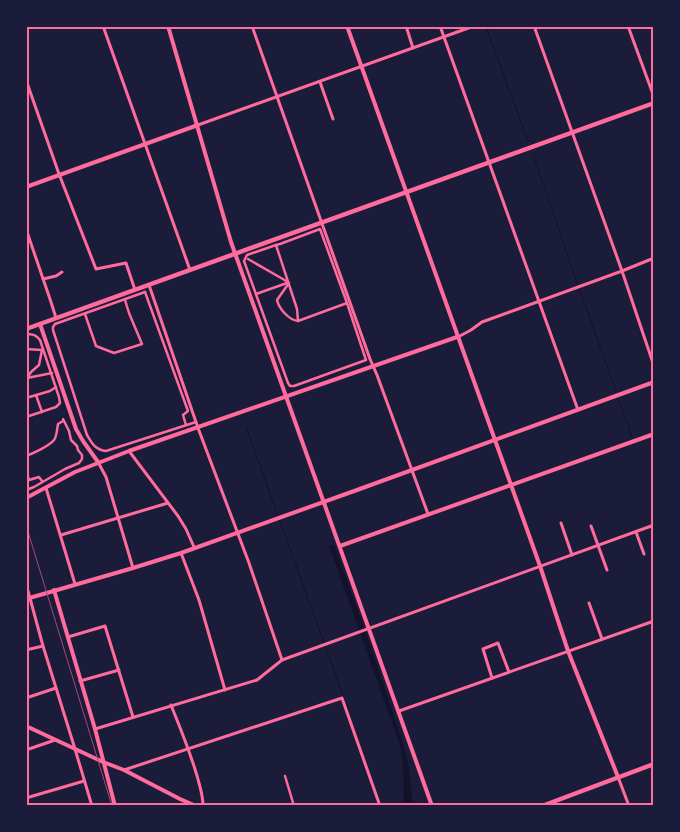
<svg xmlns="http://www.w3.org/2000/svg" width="680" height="832" viewBox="0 0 680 832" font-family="'Open Sans',sans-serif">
<rect width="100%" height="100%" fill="#1b1b3a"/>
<path fill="#12122b" d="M334,545L364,627L395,719L408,762L413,806H404L403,762L400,745L329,546Z"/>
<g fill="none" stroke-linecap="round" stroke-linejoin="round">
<g stroke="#12122b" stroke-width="1">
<path d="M486,27L528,141"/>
<path d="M533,154L577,283"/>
<path d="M580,291L616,391"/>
<path d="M619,400L632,437"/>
<path d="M246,427L349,712"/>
<path d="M400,735L404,748"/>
</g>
<g stroke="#ff6b9d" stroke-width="2.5">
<path d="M320,229L347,303L366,360L294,386H290L288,383L244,261L247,255L276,245L280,244Z"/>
<path d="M276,245L297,309L298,321"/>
<path d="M248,259L288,282"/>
<path d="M289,283L277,300C279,309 289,320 298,321L347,303"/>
<path d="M145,292L55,324L53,327V330L87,435C92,443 95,450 106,451L196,422"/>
<path d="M145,292L188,411L183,415L186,425"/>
<path d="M256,294L287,283"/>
<path d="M85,314L96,346L114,353L142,344L129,313L125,300"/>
<path d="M26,335C32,333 36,335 40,340L59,397L60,403L56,407L26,417"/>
<path d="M26,349L42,350"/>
<path d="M27,378L52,373"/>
<path d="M26,380L31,372L39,365L42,350"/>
<path d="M36,395L42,412"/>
<path d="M26,398L50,391L56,387"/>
<path d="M26,456C34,453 49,446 54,440C57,436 57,429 58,424L63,421"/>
<path d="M26,470L29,480L39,477L42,481"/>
<path d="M26,490L34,487L65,469L79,463L82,459V455L78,450L77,446L71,440L69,431L63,419"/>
<path d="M285,776L294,806"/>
</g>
<g stroke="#ff6b9d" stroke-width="3">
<path d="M103,26L190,270"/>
<path d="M252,26L370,359L377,375L428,514"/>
<path d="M406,26L413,48"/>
<path d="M440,26L578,410"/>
<path d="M534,26L622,271L654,366"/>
<path d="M628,26L654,97"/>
<path d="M26,80L59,174L96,269L126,263L135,290"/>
<path d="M320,82L333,119"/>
<path d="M198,125L474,26"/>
<path d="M26,229L51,302L56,318"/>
<path d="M43,279L56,276L62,272"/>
<path d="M149,285L198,428L249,563L282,660"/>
<path d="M458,337L471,330L482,322L622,271L654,258"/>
<path d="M129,451L178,516L186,529L194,547"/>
<path d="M98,462L106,477L133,568"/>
<path d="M46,488L75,584"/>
<path d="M561,523L572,555"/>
<path d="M591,526L607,570"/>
<path d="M636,532L644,554"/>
<path d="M61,535L168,503"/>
<path d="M181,553L199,600L225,690"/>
<path d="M26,588L28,591L43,646L75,749L92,806"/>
<path d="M589,603L602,639"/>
<path d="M68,637L105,626L133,717"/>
<path d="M26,650L43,646"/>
<path d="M492,678L483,649L498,643L509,672"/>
<path d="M80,681L119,670"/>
<path d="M26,698L56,688"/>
<path d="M171,705C181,730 192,756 199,783C201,790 203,798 203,806"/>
<path d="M399,711L654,621"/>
<path d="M95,729L257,680L282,660L654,525"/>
<path d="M26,750L55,740"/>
<path d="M124,770L342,698L380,806"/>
<path d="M618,777L629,806"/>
<path d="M26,798L84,781"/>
</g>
<g stroke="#ff6b9d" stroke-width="4">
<path d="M168,26L231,242L432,806"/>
<path d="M347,26L540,566L568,651L618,777"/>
<path d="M26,187L198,125"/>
<path d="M40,324L76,429L83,441L98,462"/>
<path d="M26,498L75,472L129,451L457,337"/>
<path d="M340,546L654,434"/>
<path d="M54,590L95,729L115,806"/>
<path d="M26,599L133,568L181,553L357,490L654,382"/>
<path d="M26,726L103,762L124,770L180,799L196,806"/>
</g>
<g stroke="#ff6b9d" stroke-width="4.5">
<path d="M26,329L654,103"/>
<path d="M542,806L654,764"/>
</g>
<path stroke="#a44b75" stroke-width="1" d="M26,525L112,806"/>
</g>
<rect width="680" height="832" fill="none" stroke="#1b1b3a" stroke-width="55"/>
<rect x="28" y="28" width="624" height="776" fill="none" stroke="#ff6b9d" stroke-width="2"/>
</svg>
